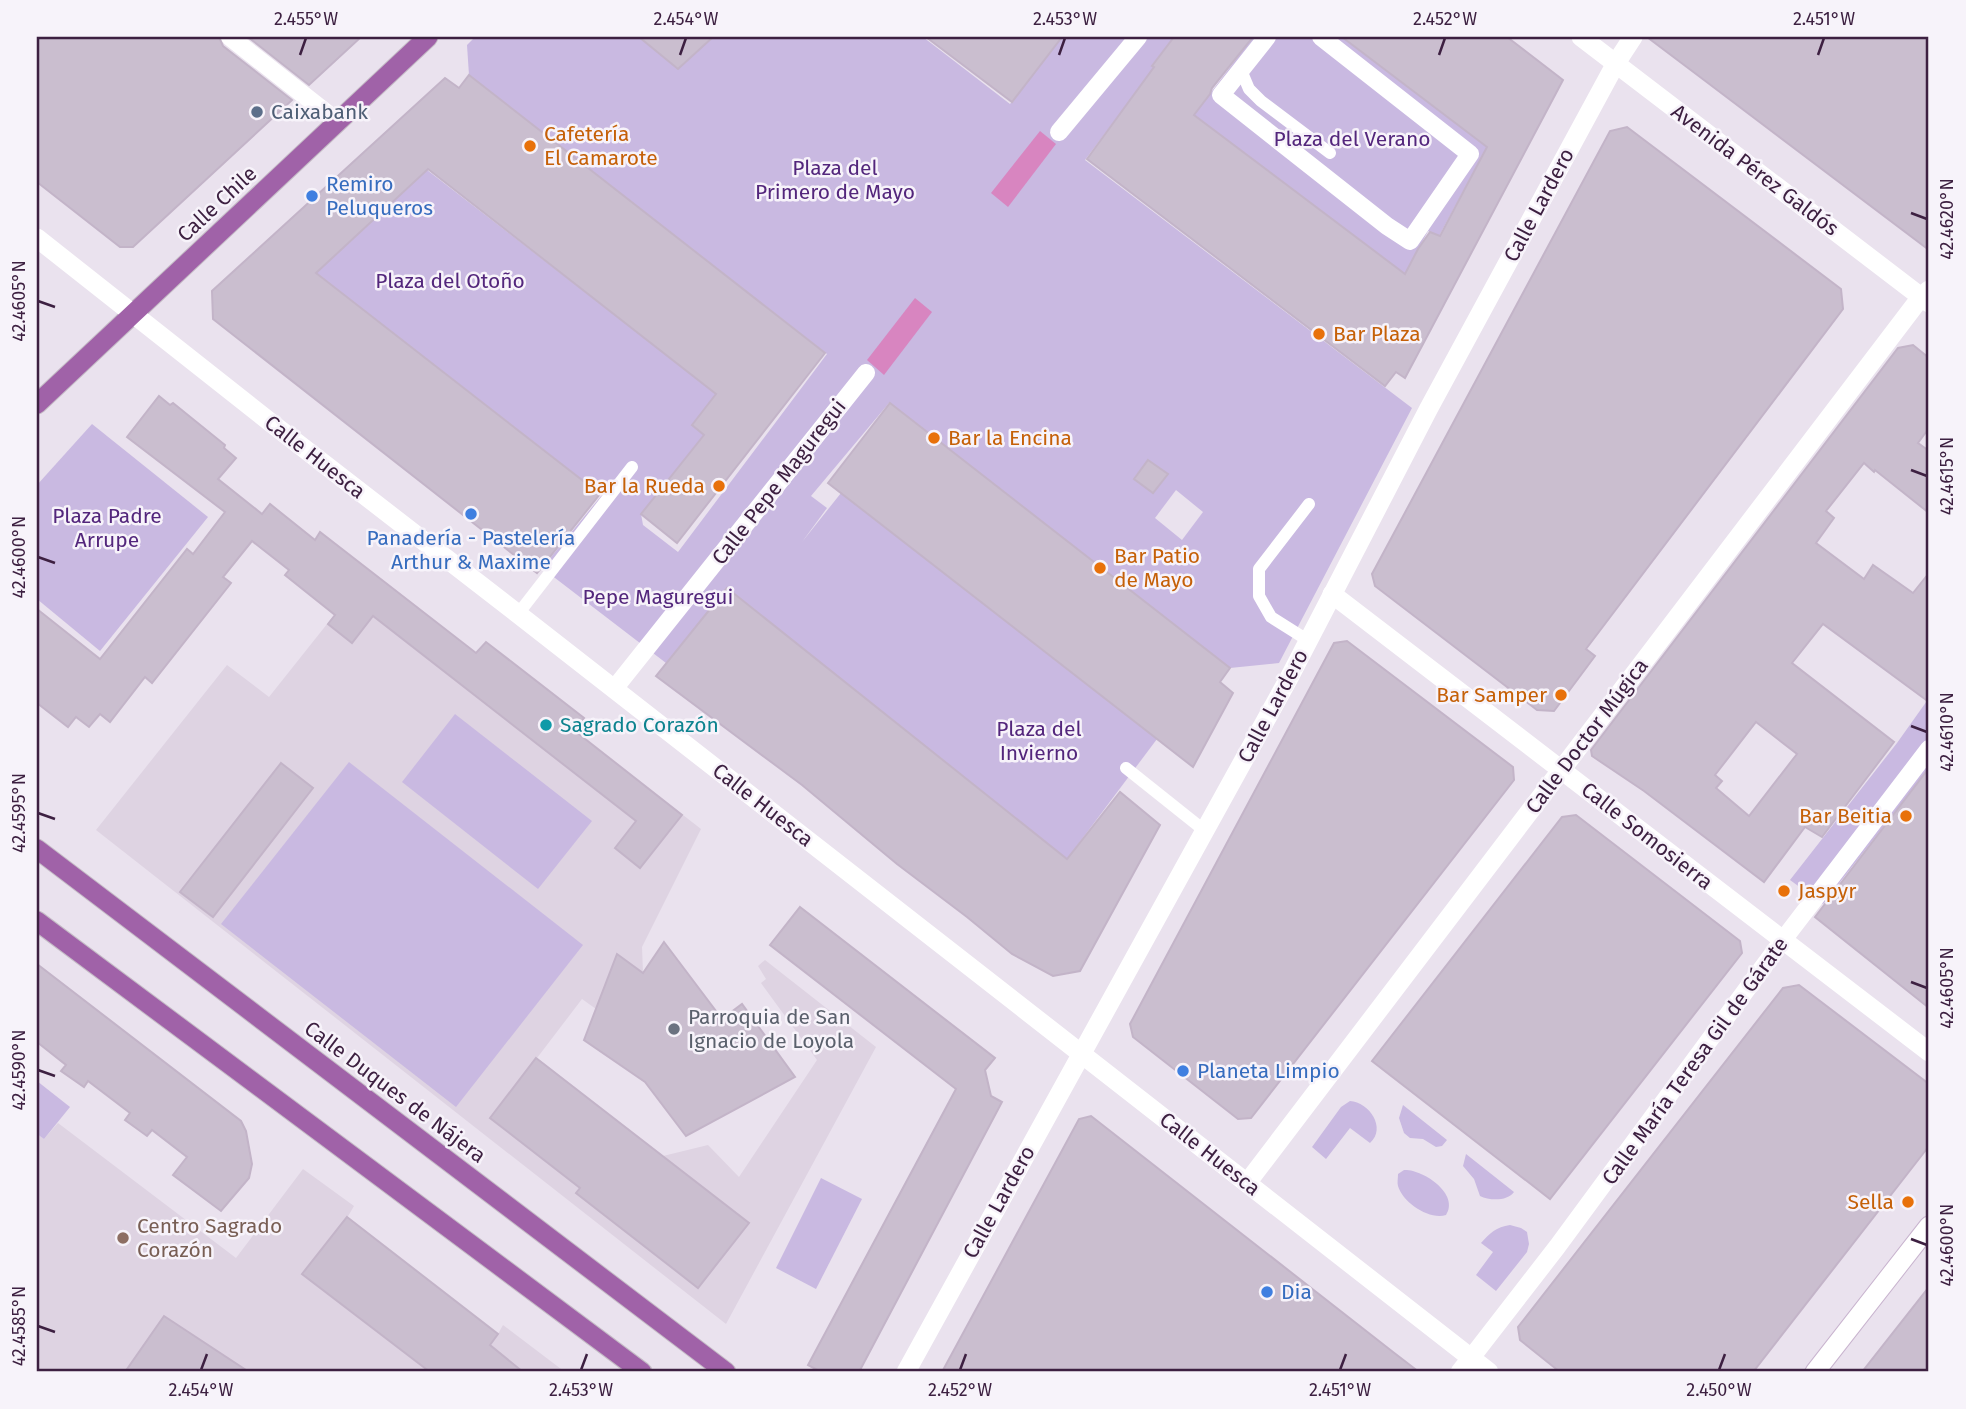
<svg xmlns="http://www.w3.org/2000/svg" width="1966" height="1409" viewBox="0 0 1966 1409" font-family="'Fira Sans',sans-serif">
<rect width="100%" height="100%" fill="#eae2ee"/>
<g fill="#ded3e2">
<path d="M370,570L476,653L486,642L584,718L575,731L701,829L642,947L643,973L617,955L596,1009L582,999L537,1058L663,1156L708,1145L739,1177L817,1060L761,983L766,979L758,966L765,960L876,1047L726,1324L96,830L227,665L269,697Z"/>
<path d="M58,1123L236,1258L303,1169L354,1206L347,1218L498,1334L503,1325L565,1372H37V1134L44,1139Z"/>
</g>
<g fill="#c9b9e1" fill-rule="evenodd">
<path d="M475,37H639L678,68L699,50L705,37H923L1010,104L1062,37H1174L1152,65L1154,68L1085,160L1412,408L1279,663L1230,668L889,403L811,496L827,508L802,542L841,493L1157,739L1067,859L727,588L666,663L542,568L602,495L316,273L427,170L730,404L710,402L692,425L704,435L641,514L643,525L678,552L827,354L469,75L467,45ZM1148,460L1167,474L1153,493L1134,478ZM1176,490L1203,512L1182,540L1155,518Z"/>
<path d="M1253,37H1342L1457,124L1502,119L1439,236L1428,231L1400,283L1194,115Z"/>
<path d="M92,424L208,517L100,651L37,599V485Z"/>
<path d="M1929,698V768L1823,904L1790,880L1897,743Z"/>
<path d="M455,714L592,821L538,889L402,782Z"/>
<path d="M349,762L583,945L456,1107L221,924Z"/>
<path d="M37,1081L70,1107L44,1139L37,1134Z"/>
<path d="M1350,1101C1369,1102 1387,1128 1370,1143L1350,1128L1326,1159L1312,1147L1341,1107Z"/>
<path d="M1403,1105L1447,1140L1442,1146L1436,1147L1423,1139L1410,1138L1404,1133L1399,1118Z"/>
<path d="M1466,1154L1514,1192C1508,1201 1490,1201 1480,1196L1474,1179L1463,1166Z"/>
<path d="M1404,1170C1423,1169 1460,1194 1446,1215C1429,1220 1403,1203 1398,1186C1397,1183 1398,1178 1398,1174Z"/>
<path d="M821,1178L862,1199L816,1289L776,1268Z"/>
<path d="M1510,1225L1521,1228L1527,1232L1529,1244L1527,1252L1496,1291L1476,1275L1493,1252L1481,1243C1490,1233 1496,1227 1510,1225Z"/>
</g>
<g fill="#d885c0">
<path d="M1040,131L1056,144L1008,207L991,193Z"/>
<path d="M915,298L932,312L884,375L867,360Z"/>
</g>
<g fill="#cabecf" stroke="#c3b4c8" stroke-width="2" fill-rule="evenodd">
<path d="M37,37H219L223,46L292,100L133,247H120L37,182Z"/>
<path d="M248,37H361L309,85Z"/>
<path d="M639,37H713L678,69Z"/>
<path d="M926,37H1062L1012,102Z"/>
<path d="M1174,37H1253L1212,88L1210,94L1194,115L1405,274L1418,249L1430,232L1440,236L1487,147L1342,37H1507L1563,80L1405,378L1396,372L1385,386L1087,159L1154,67L1152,66Z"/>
<path d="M1647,37H1929V250L1704,80Z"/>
<path d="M469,75L825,353L677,543L641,514L704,435L692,425L716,394L428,169L316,273L600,494L537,573L213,319L212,291L445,78L459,88Z"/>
<path d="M1627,127L1841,289L1843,309L1586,649L1595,656L1554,711L1537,710L1375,586L1372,574L1610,131Z"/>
<path d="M1913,345L1929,358V428L1918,443L1929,451V513L1875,470L1874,472L1864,463L1826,511L1834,518L1816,543L1864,579L1873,565L1913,593L1929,573V702L1823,624L1792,663L1894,742L1822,837L1805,827L1764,882L1644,791L1592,756L1591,750L1898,348ZM1756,722L1797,754L1749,816L1716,788L1722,781L1715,775Z"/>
<path d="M159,396L170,405L173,403L225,445L224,448L236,458L218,479L262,514L270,504L315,540L320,532L476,653L486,642L584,718L575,731L682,815L640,868L615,848L636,821L373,616L352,643L328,624L335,615L285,575L289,570L252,541L223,577L231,583L152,683L145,677L110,722L100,714L89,727L76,717L68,727L37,703V609L100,659L187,549L193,554L225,512L127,437Z"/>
<path d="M890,403L1230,668L1220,682L1233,693L1193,767L828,483Z"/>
<path d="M1148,460L1168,474L1153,493L1134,479Z"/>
<path d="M727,588L1067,859L1120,792L1160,825L1080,971L1053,976L1012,954L967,917L897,864L802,785L656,676Z"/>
<path d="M1347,641L1513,767L1514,780L1251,1118L1238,1119L1133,1037L1130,1024L1334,643Z"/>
<path d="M281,763L313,788L213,917L180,892Z"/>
<path d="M1929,768V1008L1815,917Z"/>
<path d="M1576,815L1740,941L1742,953L1550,1199L1372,1061L1562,817Z"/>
<path d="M800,907L995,1058L985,1070L991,1096L1002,1102L859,1372H821L808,1365L956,1089L770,945Z"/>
<path d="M664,942L722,1019L742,1004L795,1077L686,1136L645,1082L584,1040L617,954L643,973Z"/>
<path d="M37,964L241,1121L246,1131L252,1164L249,1178L221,1211L173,1175L187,1157L152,1130L147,1136L125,1120L130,1113L88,1081L84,1087L61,1071L66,1065L37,1042Z"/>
<path d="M1799,985L1929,1084V1146L1753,1372H1560L1520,1340L1518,1327L1783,988Z"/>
<path d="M536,1058L749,1223L698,1288L576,1193L580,1188L490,1118Z"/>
<path d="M1091,1116L1393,1352L1419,1372H942L1079,1119Z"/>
<path d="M347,1217L498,1334L490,1345L523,1372H430L302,1274Z"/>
<path d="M1929,1287V1372H1862Z"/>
<path d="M164,1316L249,1372H125Z"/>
</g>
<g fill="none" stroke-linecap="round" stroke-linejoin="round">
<defs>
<path id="secondary" d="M1815,1372L1929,1226"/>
<g id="primary">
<path d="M37,404L428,37"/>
<path d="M37,849L726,1372"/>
<path d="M37,921L642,1372"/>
</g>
</defs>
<use href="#secondary" stroke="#c9b4cf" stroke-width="21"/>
<use href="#primary" stroke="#c5bcc6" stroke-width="21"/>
<g stroke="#fff" stroke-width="12">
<path d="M1241,70L1249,89L1261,101L1330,153"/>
<path d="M518,614L632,467"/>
<path d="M1309,641L1271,617L1259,596V569L1309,504"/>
<path d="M1126,768L1205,831"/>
</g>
<g stroke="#fff" stroke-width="18">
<path d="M230,37L338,122"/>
<path d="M1267,37L1221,95L1387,226L1410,241L1470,154L1321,37"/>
<path d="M1059,132L1138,37"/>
<path d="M614,689L866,373"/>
<path d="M1471,1358L1557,1247L1783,940L1929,749"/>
</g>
<g stroke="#fff" stroke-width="19">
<path d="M1581,37L1929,303"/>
<path d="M37,238L270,422L518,614L1489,1372"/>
<path d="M1332,594L1929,1052"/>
<path d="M1247,1183L1921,297L1929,290"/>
<path d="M906,1372L1289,678L1429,408L1616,63L1633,37"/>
<path d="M1460,1372L1471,1358"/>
</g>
<use href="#secondary" stroke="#fff" stroke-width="19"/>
<use href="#primary" stroke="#a062a8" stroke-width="19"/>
</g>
<path fill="none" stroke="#3d2041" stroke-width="2.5" d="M300,55L306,38M680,55L686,38M1059,55L1065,38M1439,55L1445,38M1818,55L1824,38M1911,213L1927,219M38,301L55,307M1911,470L1927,476M38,557L55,563M1911,726L1927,732M38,813L55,819M1911,982L1927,988M38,1070L55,1076M1911,1239L1927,1245M38,1326L55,1332M201,1370L207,1354M581,1370L587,1354M960,1370L966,1354M1340,1370L1346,1354M1719,1370L1725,1354"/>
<circle fill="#5c6f8a" stroke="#f7f3fa" stroke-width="2.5" cx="257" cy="112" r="7"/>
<g fill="#e8710a" stroke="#f7f3fa" stroke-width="2.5">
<circle cx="530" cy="146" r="7"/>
<circle cx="1319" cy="334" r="7"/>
<circle cx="934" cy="438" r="7"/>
<circle cx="719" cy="486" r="7"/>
<circle cx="1100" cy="568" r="7"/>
<circle cx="1561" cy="695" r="7"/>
<circle cx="1906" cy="816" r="7"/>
<circle cx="1784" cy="891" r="7"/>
<circle cx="1908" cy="1202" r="7"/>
</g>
<g fill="#3f7fe0" stroke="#f7f3fa" stroke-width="2.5">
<circle cx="312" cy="196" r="7"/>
<circle cx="471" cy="514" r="7"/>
<circle cx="1183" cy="1071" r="7"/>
<circle cx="1267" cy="1292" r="7"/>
</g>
<circle fill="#0f9aa8" stroke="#f7f3fa" stroke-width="2.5" cx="546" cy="725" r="7"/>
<circle fill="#6b7280" stroke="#f7f3fa" stroke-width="2.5" cx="674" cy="1029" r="7"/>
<circle fill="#8d6e63" stroke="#f7f3fa" stroke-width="2.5" cx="123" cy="1238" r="7"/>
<g text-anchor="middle" stroke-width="5" stroke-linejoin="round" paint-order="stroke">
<g font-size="21" fill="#4e5e75" stroke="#f7f3fa" text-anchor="start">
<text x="271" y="119">Caixabank</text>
</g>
<g font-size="21" fill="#c56008" stroke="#f7f3fa" text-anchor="start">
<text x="544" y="141">Cafetería<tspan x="544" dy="24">El Camarote</tspan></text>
<text x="1333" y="341">Bar Plaza</text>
<text x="948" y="445">Bar la Encina</text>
<text x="705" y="493" text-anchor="end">Bar la Rueda</text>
<text x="1114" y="563">Bar Patio<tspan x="1114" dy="24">de Mayo</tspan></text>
<text x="1547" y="702" text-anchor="end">Bar Samper</text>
<text x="1892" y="823" text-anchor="end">Bar Beitia</text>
<text x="1798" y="898">Jaspyr</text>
<text x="1894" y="1209" text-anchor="end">Sella</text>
</g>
<g font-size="21" fill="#53267c" stroke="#f7f3fa">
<text x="1352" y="146">Plaza del Verano</text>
<text x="835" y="175">Plaza del<tspan x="835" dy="24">Primero de Mayo</tspan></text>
<text x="450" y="288">Plaza del Otoño</text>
<text x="107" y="523">Plaza Padre<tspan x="107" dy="24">Arrupe</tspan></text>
<text x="658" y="604">Pepe Maguregui</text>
<text x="1039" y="736">Plaza del<tspan x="1039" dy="24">Invierno</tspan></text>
</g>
<g font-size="21" fill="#3d2041" stroke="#f7f3fa">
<text transform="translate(1755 170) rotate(37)" y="7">Avenida Pérez Galdós</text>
<text transform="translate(217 204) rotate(-43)" y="7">Calle Chile</text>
<text transform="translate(1539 205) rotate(-62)" y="7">Calle Lardero</text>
<text transform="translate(315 457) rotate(38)" y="7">Calle Huesca</text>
<text transform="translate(779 482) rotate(-52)" y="7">Calle Pepe Maguregui</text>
<text transform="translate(1273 706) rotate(-62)" y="7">Calle Lardero</text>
<text transform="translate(1587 736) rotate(-53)" y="7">Calle Doctor Múgica</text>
<text transform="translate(763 805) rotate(38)" y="7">Calle Huesca</text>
<text transform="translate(1647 836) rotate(38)" y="7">Calle Somosierra</text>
<text transform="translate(1695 1061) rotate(-54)" y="7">Calle María Teresa Gil de Gárate</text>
<text transform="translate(395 1092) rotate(37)" y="7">Calle Duques de Nájera</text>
<text transform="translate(1210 1154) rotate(38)" y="7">Calle Huesca</text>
<text transform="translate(999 1202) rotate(-61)" y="7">Calle Lardero</text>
</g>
<g font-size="21" fill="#366cbe" stroke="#f7f3fa" text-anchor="start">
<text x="326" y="191">Remiro<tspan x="326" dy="24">Peluqueros</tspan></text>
<text x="471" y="545" text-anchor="middle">Panadería - Pastelería<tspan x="471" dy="24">Arthur &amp; Maxime</tspan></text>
<text x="1197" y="1078">Planeta Limpio</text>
<text x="1281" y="1299">Dia</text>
</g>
<g font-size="21" fill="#0d838f" stroke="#f7f3fa" text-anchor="start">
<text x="560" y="732">Sagrado Corazón</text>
</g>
<g font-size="21" fill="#5b616d" stroke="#f7f3fa" text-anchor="start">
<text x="688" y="1024">Parroquia de San<tspan x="688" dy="24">Ignacio de Loyola</tspan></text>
</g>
<g font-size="21" fill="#785e54" stroke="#f7f3fa" text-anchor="start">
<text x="137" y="1233">Centro Sagrado<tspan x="137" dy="24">Corazón</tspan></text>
</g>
</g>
<rect width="1966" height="1409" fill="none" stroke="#f7f3fa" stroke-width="77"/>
<rect x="38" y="38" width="1889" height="1332" fill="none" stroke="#3d2041" stroke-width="2.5"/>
<g font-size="18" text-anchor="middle" fill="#3d2041">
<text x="306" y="25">2.455°W</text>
<text x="686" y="25">2.454°W</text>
<text x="1065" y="25">2.453°W</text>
<text x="1445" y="25">2.452°W</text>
<text x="1824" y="25">2.451°W</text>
<text transform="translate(1947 219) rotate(-90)" y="6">42.4620°N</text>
<text transform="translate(19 301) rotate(-90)" y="6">42.4605°N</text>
<text transform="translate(1947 476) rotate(-90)" y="6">42.4615°N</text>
<text transform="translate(19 557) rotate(-90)" y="6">42.4600°N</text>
<text transform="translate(1947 732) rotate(-90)" y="6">42.4610°N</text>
<text transform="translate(19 813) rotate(-90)" y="6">42.4595°N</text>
<text transform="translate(1947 988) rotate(-90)" y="6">42.4605°N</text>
<text transform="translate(19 1070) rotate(-90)" y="6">42.4590°N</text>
<text transform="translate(1947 1245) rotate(-90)" y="6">42.4600°N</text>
<text transform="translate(19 1326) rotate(-90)" y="6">42.4585°N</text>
<text x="201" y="1396">2.454°W</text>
<text x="581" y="1396">2.453°W</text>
<text x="960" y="1396">2.452°W</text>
<text x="1340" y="1396">2.451°W</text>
<text x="1719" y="1396">2.450°W</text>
</g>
</svg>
